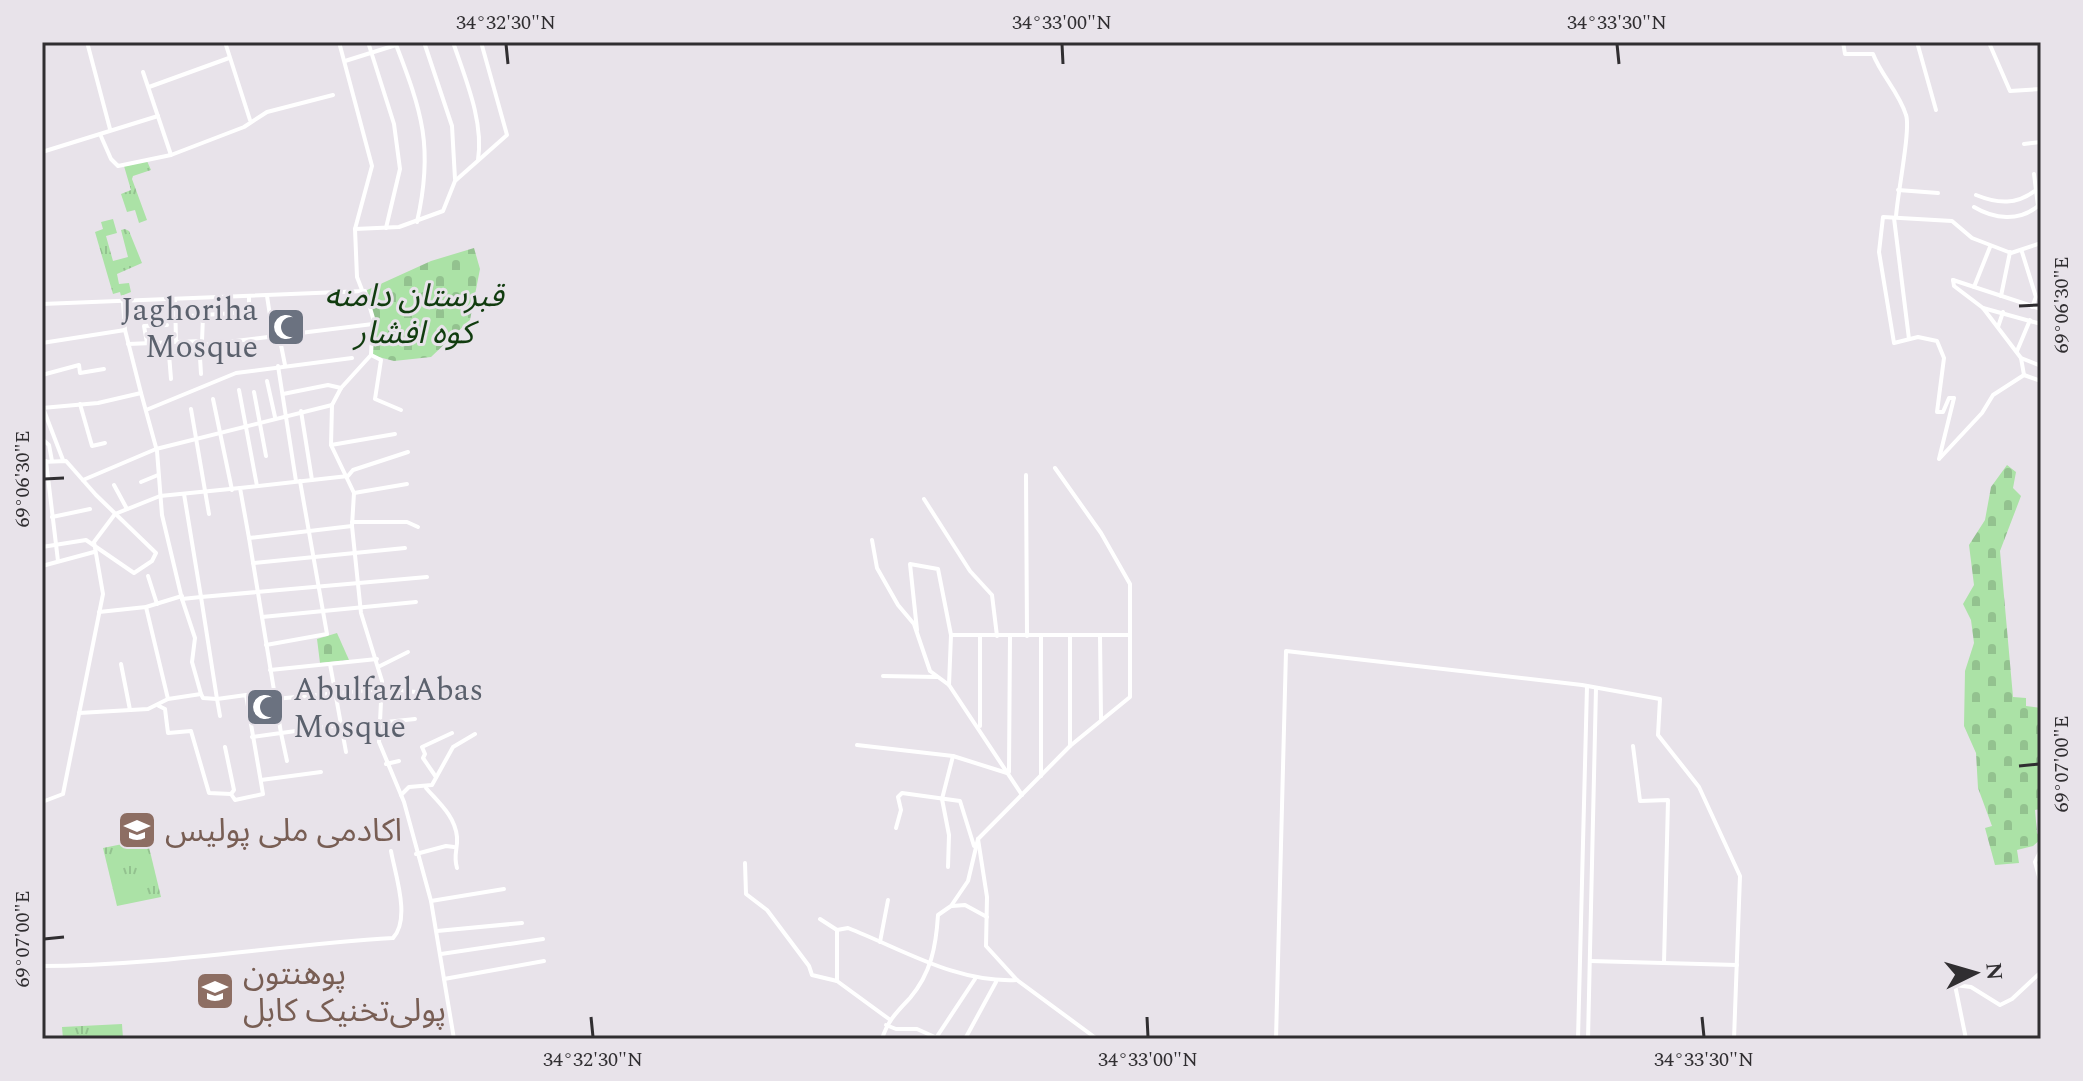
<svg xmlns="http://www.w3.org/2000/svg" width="2083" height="1081" viewBox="0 0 2083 1081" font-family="Spectral,'Noto Sans Arabic',serif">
<defs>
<pattern id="grass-tufts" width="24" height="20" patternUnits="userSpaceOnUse" patternTransform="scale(2)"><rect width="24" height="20" fill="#abe2a6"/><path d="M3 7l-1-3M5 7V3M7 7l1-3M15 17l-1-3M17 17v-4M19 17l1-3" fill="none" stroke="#93c28f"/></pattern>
<pattern id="cemetery-stones" width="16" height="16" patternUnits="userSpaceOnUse" patternTransform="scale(2)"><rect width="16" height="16" fill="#abe2a6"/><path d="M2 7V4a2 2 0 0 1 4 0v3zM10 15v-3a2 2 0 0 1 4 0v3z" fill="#93c28f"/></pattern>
</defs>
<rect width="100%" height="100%" fill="#e8e3ea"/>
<g fill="url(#grass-tufts)">
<path d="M147,161L151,170L133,176L132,179L147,220L139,223L135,210L127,212L121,194L131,190L124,166Z"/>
<path d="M113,219L117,233L106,236L113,261L128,257L121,230L125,229L129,231L142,263L117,274L119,284L129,283L131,292L121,296L120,292L113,294L95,232L103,229L101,222Z"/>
<path d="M147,839L161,897L117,906L103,848Z"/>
<path d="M122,1024L123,1039H63L62,1027Z"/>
</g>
<g fill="url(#cemetery-stones)">
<path d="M474,248L480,269L470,320L431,357L394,361L371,355L373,318L365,291L431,261Z"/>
<path d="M2007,465L2016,472L2013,488L2021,496L2000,551L2013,697L2026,698V706L2041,708V798L2040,809L2035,810L2037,833L2041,839L2033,846L2017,850L2019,863L1995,865L1985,828L1992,826L1978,788L1976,753L1964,726L1965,671L1974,643L1971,620L1963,604L1974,585L1969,545L1985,520L1991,487Z"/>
<path d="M337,633L349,660L320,663L317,639Z"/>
</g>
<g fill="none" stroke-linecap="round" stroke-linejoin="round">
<g stroke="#fff" stroke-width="4">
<path d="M87,42L110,129"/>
<path d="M225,42L250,120"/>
<path d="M339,42L372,166L355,229L357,277L362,290"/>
<path d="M368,42L394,124L400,169L386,228"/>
<path d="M395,42C422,112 434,147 417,222"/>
<path d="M424,42L452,126L455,179"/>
<path d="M453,42C465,78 484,121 478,160"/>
<path d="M1843,42L1845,54H1873C1881,75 1899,92 1906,115C1911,129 1897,196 1896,217"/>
<path d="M1917,42L1936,110"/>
<path d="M1990,45L2010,91L2041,89"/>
<path d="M345,61L396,45"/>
<path d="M149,87L229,58"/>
<path d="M100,134L111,159L118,166L171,155L143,72"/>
<path d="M2024,144L2041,142"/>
<path d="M42,152L158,116"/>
<path d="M171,155L244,127L267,112L333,95"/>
<path d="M2034,174L2038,206"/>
<path d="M1898,190L1938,193"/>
<path d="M1976,195C1998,204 2017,205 2036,190"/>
<path d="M1974,207C1994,219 2019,222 2038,206"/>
<path d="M1894,218L1909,339"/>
<path d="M355,229L399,227L443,211L455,181L507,135L481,42"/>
<path d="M2022,252L2036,297L2032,307"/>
<path d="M1953,280L1954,286L1983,308L2021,358L2041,366"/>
<path d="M1953,280L2041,309"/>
<path d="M1974,287L1990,247"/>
<path d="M267,296L273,335"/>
<path d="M2001,296L2010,252"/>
<path d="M175,299L176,341"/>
<path d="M42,304L365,291L373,318L371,355L341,388L332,405L331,445L354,493L352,526L361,613L382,681L379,742L404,802L431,901L454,1039"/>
<path d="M1983,308L2041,324"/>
<path d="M189,316L249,312V297"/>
<path d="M1998,327L2003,312"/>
<path d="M279,335L285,365"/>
<path d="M199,341L201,374"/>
<path d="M202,341L203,316"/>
<path d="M168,342L171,379"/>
<path d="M42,343L125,330"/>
<path d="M147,343L144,326L167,325"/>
<path d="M128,344L202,341L203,345L373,324"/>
<path d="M2017,351L2030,320"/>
<path d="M371,355L381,360L375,399L401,410"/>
<path d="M2021,358L2024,375"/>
<path d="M278,366L296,481"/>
<path d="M42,375L79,365L80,373L104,369"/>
<path d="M267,381L275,417"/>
<path d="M239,390L257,486"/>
<path d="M254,392L266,456"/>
<path d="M141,393L157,451L162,515L182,599L201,597L217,699L246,695L263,794L235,800L231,794L209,793L191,731L168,733L165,709L159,706"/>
<path d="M283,394L328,385L341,388"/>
<path d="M213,399L232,490"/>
<path d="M80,404L92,446L105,443"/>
<path d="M42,408L98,403L141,393L125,330L123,302"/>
<path d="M43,408L63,460"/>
<path d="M191,409L209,514"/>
<path d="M146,410L236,373L352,358"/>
<path d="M301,411L312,480"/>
<path d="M42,439L49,445L52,461"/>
<path d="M331,445L395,434"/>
<path d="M1940,458L1982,413L1993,395L2024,375L2041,381"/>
<path d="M1939,459L1954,398H1949L1943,412H1937L1944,358L1937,341L1918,337L1894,343L1879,252L1883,217L1952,221L1972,238L2011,253L2041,243"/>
<path d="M46,461L58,561"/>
<path d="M42,462L66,461L96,495L156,553L152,561L134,573L86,540L42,547"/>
<path d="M1026,475L1027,636"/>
<path d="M83,480L156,449L332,405"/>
<path d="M141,482L158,475"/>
<path d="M114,485L127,509"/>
<path d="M354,493L407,484"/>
<path d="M184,494L201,597L427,577"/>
<path d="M924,499L970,571L992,595L997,636"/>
<path d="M52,517L90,509"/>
<path d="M352,522H407L418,527"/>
<path d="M352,526L249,538L240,488L348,476L353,470L408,452"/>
<path d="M249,538L281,733L252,737"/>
<path d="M872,540L877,568L898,605L914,624L930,671L949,685L1022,795"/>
<path d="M253,563L405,548"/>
<path d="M42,566L94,552"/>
<path d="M148,576L157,604"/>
<path d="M182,599L195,638L192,662L201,694"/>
<path d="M146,607L168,699L201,694L203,698L217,699L220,716"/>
<path d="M99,612L146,607L182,596"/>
<path d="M262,617L416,602"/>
<path d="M917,630L910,564L938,569L951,635L949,685"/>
<path d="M952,635H1130"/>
<path d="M1041,636V776"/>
<path d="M1070,636V746"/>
<path d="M1100,636L1101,719"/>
<path d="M266,645L327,634L300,481"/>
<path d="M121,664L130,710"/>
<path d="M330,664L346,752"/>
<path d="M380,666L408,652"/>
<path d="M270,670L377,659"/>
<path d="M883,676L937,677"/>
<path d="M275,699L381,689L428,693"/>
<path d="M79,713L148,709L168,699"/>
<path d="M377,723L415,719"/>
<path d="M980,726V636"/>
<path d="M857,745L953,756L1007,773"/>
<path d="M1633,746L1640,801L1668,800L1664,963"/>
<path d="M225,747L234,790L231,794"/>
<path d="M287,761L281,733L341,725"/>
<path d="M386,764L399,761"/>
<path d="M1009,772L1010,636"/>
<path d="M436,777L423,758L425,754L422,747L452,733"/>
<path d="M261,780L321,772"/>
<path d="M426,788C439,803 455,816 457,837C458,849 453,855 457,868"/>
<path d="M401,795L409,787L432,785L453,747L475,734"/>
<path d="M42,802L63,794L103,594L94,542L115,514L160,496L240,488"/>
<path d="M896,828L901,810L898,797L902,793L960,801L974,846"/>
<path d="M978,839L987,897L986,946L1017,980L1097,1039"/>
<path d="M2041,850L2035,862L2041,884"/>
<path d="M416,854L446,846L454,847"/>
<path d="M745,863L746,894L767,910L809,966L812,975L837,981L889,1019"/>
<path d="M948,867L949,835L942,799L953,756"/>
<path d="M431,901L504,889"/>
<path d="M952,906L965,905L987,917"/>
<path d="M820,919L837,930L848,928C904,950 956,983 1017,980"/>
<path d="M837,930V981"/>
<path d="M437,931L522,923"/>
<path d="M880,942L888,900"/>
<path d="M441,954L543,939"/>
<path d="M1590,961L1737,965"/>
<path d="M42,966C160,966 275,945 393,938C411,919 395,874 391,851"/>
<path d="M444,979L544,961"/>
<path d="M886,1025L896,1029H917L937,1038"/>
<path d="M936,1038L975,979"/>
<path d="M882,1039C888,1020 897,1012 910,998C931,973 936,947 938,915L951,906L968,881L978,839L1070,746L1130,697V584L1101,533L1055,468"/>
<path d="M965,1039L996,982"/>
<path d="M1276,1039L1286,651L1582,685L1660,699L1658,735L1699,787L1740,876L1734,1039"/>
<path d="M1578,1039L1587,686"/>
<path d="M1588,1039L1596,688"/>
<path d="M1966,1039L1955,985L1971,987L2000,1005L2012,999L2041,972"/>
</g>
</g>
<path fill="none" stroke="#302e31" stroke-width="3" d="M506,44L508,64M1062,44L1063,64M1617,44L1619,64M2019,306L2039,305M44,479L64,478M2019,766L2039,764M44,939L64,937M591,1017L593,1037M1147,1017L1148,1037M1702,1017L1704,1037"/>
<defs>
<symbol id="mosque-square" viewBox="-11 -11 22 22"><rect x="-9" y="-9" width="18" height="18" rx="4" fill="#6b7280" stroke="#e8e3ea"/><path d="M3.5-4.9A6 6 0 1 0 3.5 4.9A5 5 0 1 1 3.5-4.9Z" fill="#fff"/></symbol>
<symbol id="university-square" viewBox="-11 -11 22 22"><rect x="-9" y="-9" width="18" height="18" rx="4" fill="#8d6e63" stroke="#e8e3ea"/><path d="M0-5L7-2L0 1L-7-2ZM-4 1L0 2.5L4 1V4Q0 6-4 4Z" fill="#fff"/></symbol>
</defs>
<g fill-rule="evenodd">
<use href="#mosque-square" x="264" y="305" width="44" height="44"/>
<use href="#mosque-square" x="243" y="685" width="44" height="44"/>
<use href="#university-square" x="115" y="808" width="44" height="44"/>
<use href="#university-square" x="193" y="969" width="44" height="44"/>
</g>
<g text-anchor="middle" stroke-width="6" stroke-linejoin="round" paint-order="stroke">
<g font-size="32" font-style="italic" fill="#113c0f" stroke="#e8e3ea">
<text x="414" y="306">قبرستان دامنه<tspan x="414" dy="37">کوه افشار</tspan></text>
</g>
<g font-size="32" fill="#5b616d" stroke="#e8e3ea" text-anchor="end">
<text x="258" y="320">Jaghoriha<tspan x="258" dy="37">Mosque</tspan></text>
<text x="293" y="700" text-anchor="start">AbulfazlAbas<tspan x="293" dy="37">Mosque</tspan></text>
</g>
<g font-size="32" fill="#785e54" stroke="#e8e3ea" text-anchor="start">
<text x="165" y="841">اکادمی ملی پولیس</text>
<text x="243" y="984">پوهنتون<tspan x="243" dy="37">پولی‌تخنیک کابل</tspan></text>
</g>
</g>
<rect width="2083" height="1081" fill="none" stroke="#e8e3ea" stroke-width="88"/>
<g transform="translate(1975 973) rotate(85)" stroke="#e8e3ea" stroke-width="6" paint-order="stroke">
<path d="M0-6L14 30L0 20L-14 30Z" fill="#302e31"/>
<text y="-12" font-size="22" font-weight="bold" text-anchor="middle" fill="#302e31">N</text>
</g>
<rect x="44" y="44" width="1995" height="993" fill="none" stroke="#302e31" stroke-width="3"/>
<g font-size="20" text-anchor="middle" fill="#302e31">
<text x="506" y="29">34°32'30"N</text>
<text x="1062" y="29">34°33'00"N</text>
<text x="1617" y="29">34°33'30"N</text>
<text transform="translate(2061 305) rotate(-90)" y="7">69°06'30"E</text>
<text transform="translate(22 479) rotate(-90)" y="7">69°06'30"E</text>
<text transform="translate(2061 764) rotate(-90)" y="7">69°07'00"E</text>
<text transform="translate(22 939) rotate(-90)" y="7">69°07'00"E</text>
<text x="593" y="1066">34°32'30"N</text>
<text x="1148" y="1066">34°33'00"N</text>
<text x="1704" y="1066">34°33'30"N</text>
</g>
</svg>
